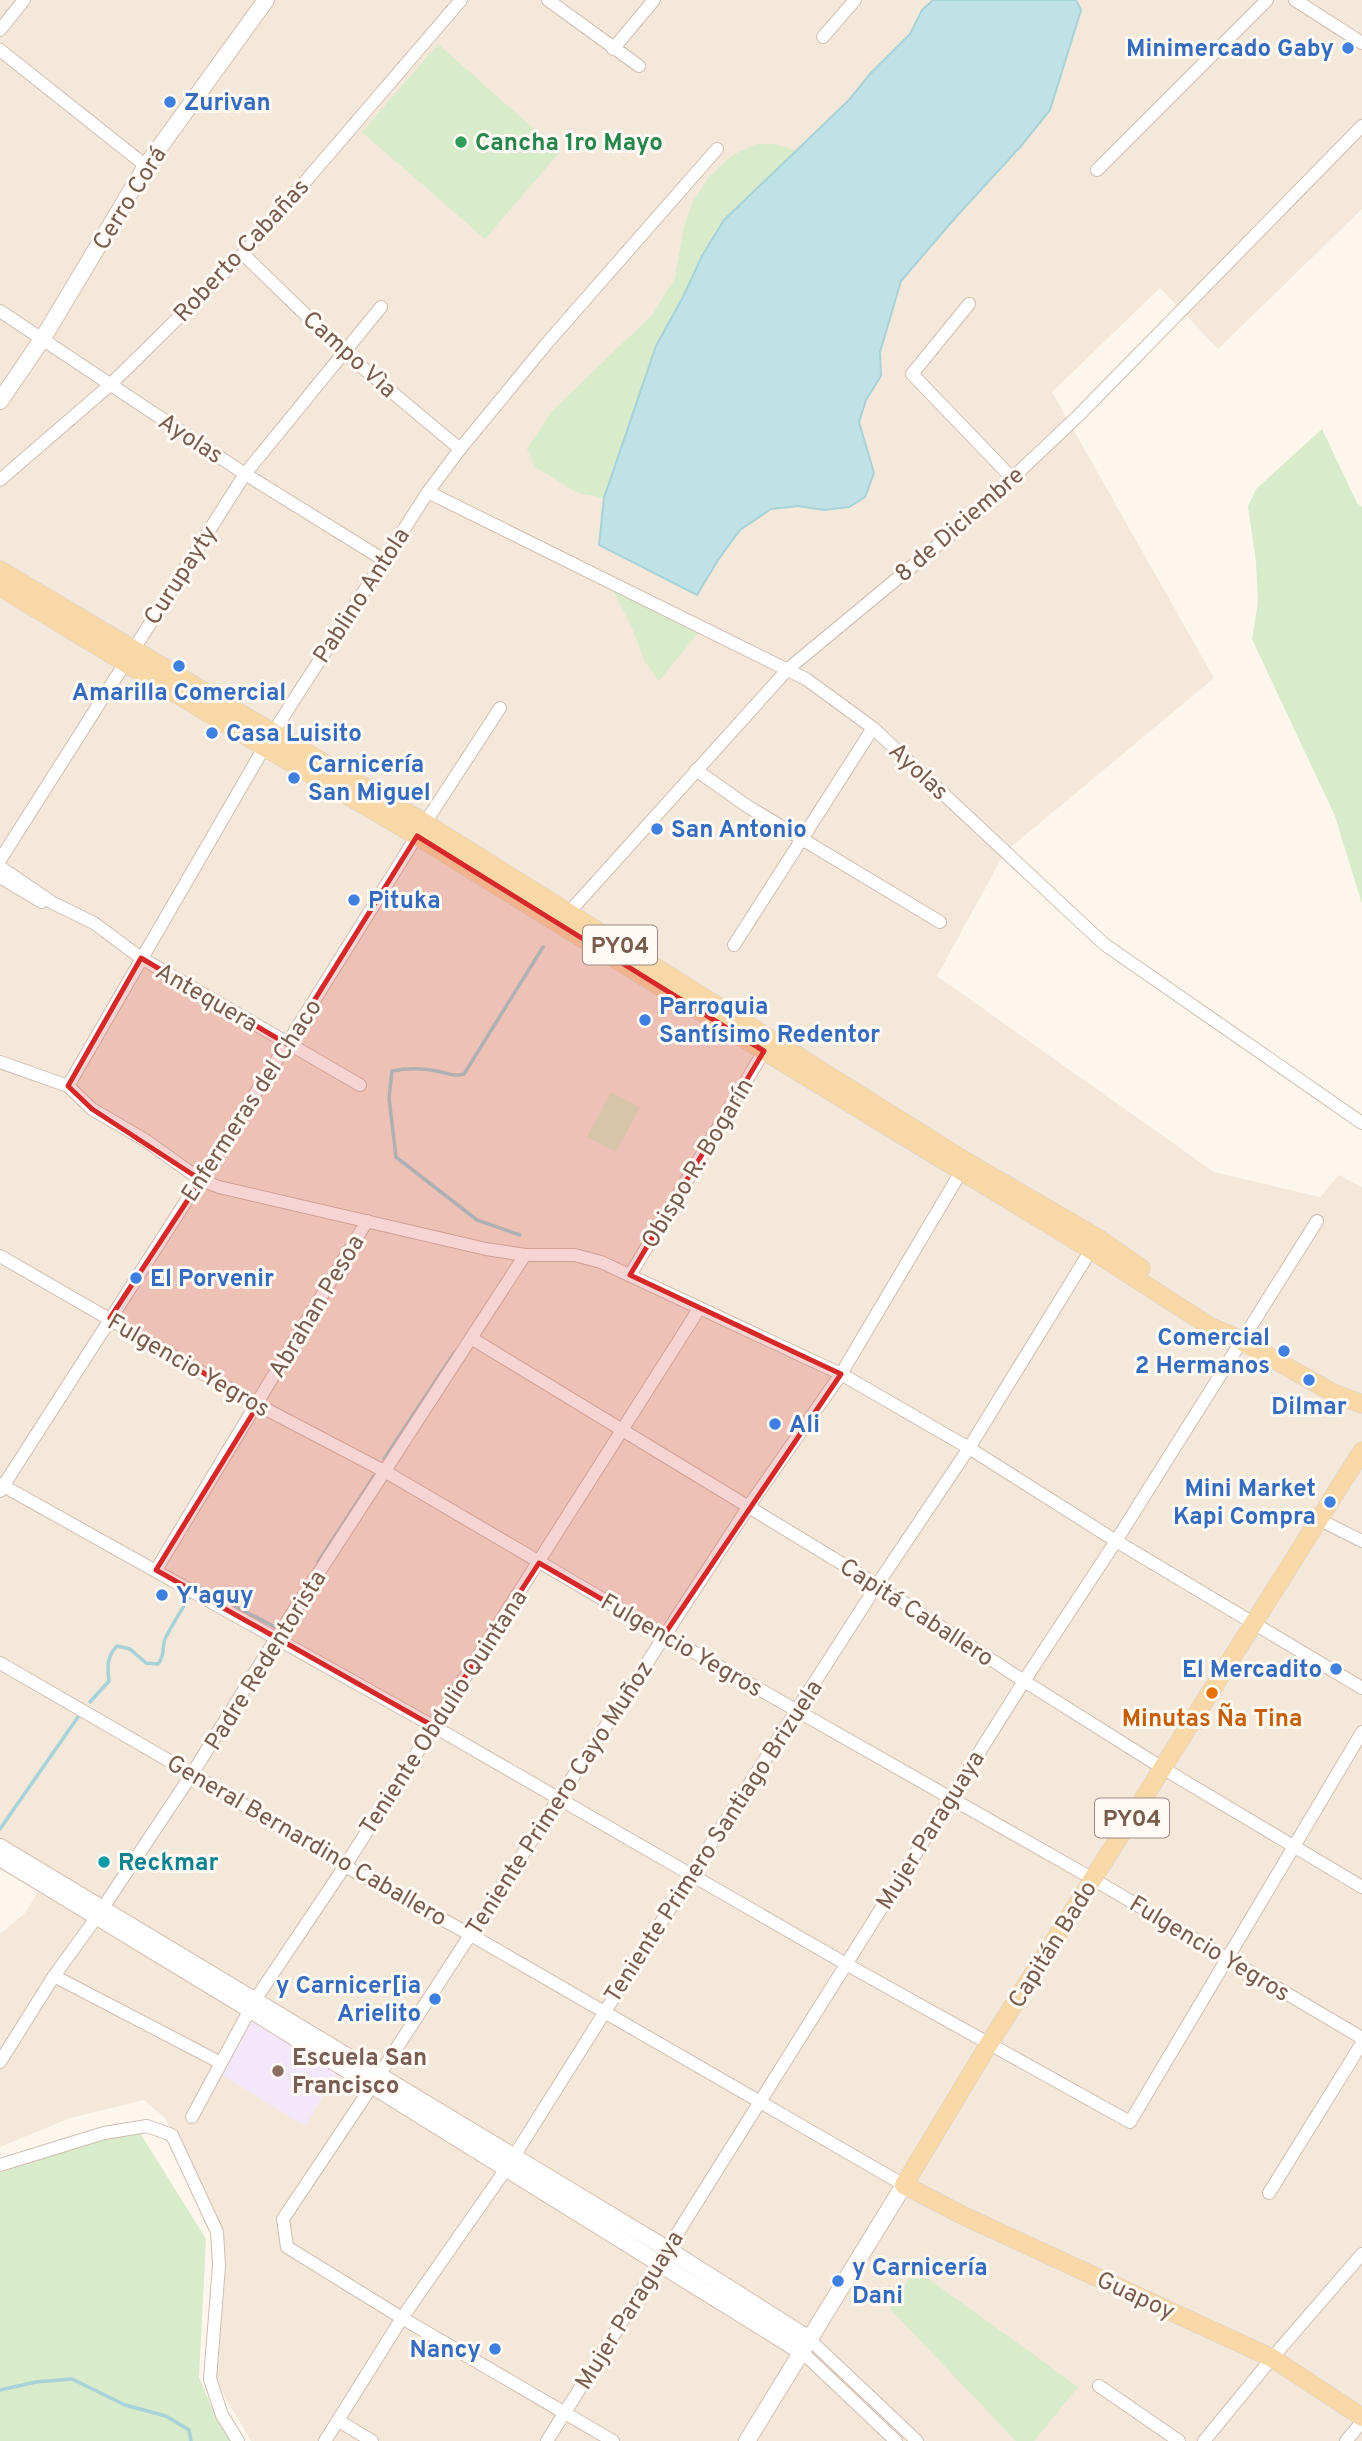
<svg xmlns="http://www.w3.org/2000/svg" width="1362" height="2441" viewBox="0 0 1362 2441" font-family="Overpass,sans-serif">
<rect width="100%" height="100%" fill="#fcf6ec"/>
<path fill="#f4e8da" d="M0,0H1362V209L1218,349L1160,288L1052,392L1214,678L1005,852L937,976L1214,1172L1320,1197L1339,1175L1362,1187V2441H251L216,2381L212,2322L220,2268V2224L165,2118L144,2100L70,2118L0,2147V1934L25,1913L38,1892L0,1869Z"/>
<path fill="#f3e8f9" d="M249,2016L339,2071L305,2126L217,2072Z"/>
<g fill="#d8ebca">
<path d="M438,44L560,152L485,239L362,132Z"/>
<path d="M756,144H774L796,150L724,220L702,256L628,424L604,498L578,493L535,467L527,449L551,412L652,315L675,278L684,227L693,201L709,177L731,156Z"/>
<path d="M1322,429L1357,503L1362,507V904L1335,816L1252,639L1258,602L1256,562L1248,506L1257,488Z"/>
<path d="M609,583L702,628L659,681L645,662L631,625Z"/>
<path d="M611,1092L640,1107L616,1152L587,1137Z"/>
<path d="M102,2133H140L206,2239L199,2377L212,2408L232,2441H0V2173Z"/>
<path d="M915,2269L1078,2387L1034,2441H1016L890,2309Z"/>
</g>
<path fill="#c0e2e6" stroke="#a6d2d8" stroke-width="2" d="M933,0H1076L1081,10L1050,110L1021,146L955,218L901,281L880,352L881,376L866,400L859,422L874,473L865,497L849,507L824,510L798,506L771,509L740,530L718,560L697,595L599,545L604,498L656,346L683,297L702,256L724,220L849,100L870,74L910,34L922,10Z"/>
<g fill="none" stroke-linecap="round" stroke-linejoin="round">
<g stroke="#a6d2d8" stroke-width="3.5">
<path d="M520,1235L477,1220L396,1157L389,1098L392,1071C407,1068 422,1068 437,1071C447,1073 454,1077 464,1074L543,947"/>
<path d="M384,1459L454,1353"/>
<path d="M318,1562L374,1476"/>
<path d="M194,1589L196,1586L277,1628L278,1625"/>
<path d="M90,1702L109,1681C107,1667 107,1656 117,1646L130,1649L146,1663L158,1664C166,1655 161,1646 166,1637C173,1623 182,1609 190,1596"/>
<path d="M0,1829L78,1717"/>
<path d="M0,2390L36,2382L72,2379L125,2405L166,2416L189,2430L191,2441"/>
</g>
<defs>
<g id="street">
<path d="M548,0L639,66"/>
<path d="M1295,0L1362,43"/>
<path d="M0,30L24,0"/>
<path d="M823,37L855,0"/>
<path d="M613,49L654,0"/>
<path d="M0,50L146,166"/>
<path d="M1097,170L1267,0"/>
<path d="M243,254L344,352L460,449"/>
<path d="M969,304L912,374L1012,478"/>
<path d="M0,311L245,474L384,560"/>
<path d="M0,480L110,385L243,254L461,0"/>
<path d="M428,492L806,679L873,728L1104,944L1362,1123"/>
<path d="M696,770L747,806L940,922"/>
<path d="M0,860L245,474L381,307"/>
<path d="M0,867L53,903L94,923L141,958L360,1085"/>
<path d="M0,877L42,902"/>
<path d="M563,919L788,669L968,520L1079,415L1362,126"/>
<path d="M734,945L873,728"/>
<path d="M0,1062L68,1086L92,1109L145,1140L201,1180L219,1187L486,1249L525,1255H575L601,1262L841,1374L969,1448L1116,1541L1362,1688"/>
<path d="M68,1086L272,734L428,492L460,449L548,342L717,149"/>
<path d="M0,1256L258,1405L386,1472L664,1635L1093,1879L1362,2038"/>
<path d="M630,1275L764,1051"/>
<path d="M471,1338L877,1585L1024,1681L1164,1769L1362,1887"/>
<path d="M0,1484L433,1726L846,1964L1130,2122L1362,1732"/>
<path d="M0,1491L287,1044L425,823L500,708"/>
<path d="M1320,1520L1362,1541"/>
<path d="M156,1570L367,1221"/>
<path d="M0,1663L192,1774L345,1866L471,1935L904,2185"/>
<path d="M54,1976L221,2063"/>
<path d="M0,2062L54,1976L96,1918L192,1774L277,1637L525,1255"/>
<path d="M192,2117L255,2000L345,1866L699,1309"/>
<path d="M0,2165L104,2133L147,2126L172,2135L217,2232L219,2266L210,2379L222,2415L238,2441"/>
<path d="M1269,2193L1362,2043"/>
<path d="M809,2339L917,2441"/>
<path d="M802,2352L896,2441"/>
<path d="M1099,2386L1179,2441"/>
<path d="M339,2421L372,2441"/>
<path d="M325,2441L402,2318L506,2169L691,1875L877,1585L969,1448L1094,1245"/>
<path d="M547,2441L1024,1681L1116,1541L1317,1221"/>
<path d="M613,2441L402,2318L287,2247L283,2219L372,2086L749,1506L841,1374L965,1165"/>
<path d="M1204,2441L1272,2358L1362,2254"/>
<path d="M1346,2441L1362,2422"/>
</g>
<g id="secondary">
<path d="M0,401L43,338L146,166L266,0"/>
<path d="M0,1847L667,2249L809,2339"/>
<path d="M0,1858L249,2009L802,2352"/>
<path d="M747,2441L904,2185"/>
</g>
<g id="primary">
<path d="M0,570L425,823L967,1162L1098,1238L1141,1268"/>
<path d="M0,587L264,747L417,836L764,1051L1091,1250L1211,1327L1231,1335L1333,1393L1362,1404"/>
<path d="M1362,1451L989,2044L904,2185L964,2216L1272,2358L1362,2417"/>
</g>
</defs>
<use href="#street" stroke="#cfbeb0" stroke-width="14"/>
<use href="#secondary" stroke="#d5c0b1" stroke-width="18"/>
<use href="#primary" stroke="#d9d1cd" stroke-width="19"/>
<use href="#street" stroke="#fff" stroke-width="12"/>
<use href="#secondary" stroke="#fff" stroke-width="16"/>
<use href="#primary" stroke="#f8d8a7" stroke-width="18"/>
</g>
<path fill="#d62828" fill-opacity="0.2" stroke="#d62828" stroke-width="5" stroke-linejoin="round" d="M417,836L764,1051L630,1275L841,1374L664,1635L539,1563L433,1726L156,1570L258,1405L110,1318L201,1180L92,1109L68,1086L141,958L287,1044Z"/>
<g fill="#3f7fe0" stroke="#fffaf3" stroke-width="2.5">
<circle cx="1348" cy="48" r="7"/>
<circle cx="170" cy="102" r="7"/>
<circle cx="179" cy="666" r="7"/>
<circle cx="212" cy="733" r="7"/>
<circle cx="294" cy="778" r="7"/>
<circle cx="657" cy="829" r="7"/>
<circle cx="354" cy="900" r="7"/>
<circle cx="645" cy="1020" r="7"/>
<circle cx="136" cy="1278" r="7"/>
<circle cx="1284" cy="1351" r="7"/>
<circle cx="1309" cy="1380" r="7"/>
<circle cx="775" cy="1424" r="7"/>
<circle cx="1330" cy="1502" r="7"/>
<circle cx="162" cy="1595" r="7"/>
<circle cx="1336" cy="1669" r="7"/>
<circle cx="435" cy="1999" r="7"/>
<circle cx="838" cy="2281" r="7"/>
<circle cx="495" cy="2349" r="7"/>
</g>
<circle fill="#2e9e5b" stroke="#fffaf3" stroke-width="2.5" cx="461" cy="142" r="7"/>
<circle fill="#e8710a" stroke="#fffaf3" stroke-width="2.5" cx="1212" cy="1693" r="7"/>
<circle fill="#0f9aa8" stroke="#fffaf3" stroke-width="2.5" cx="104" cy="1862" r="7"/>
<circle fill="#8d6e63" stroke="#fffaf3" stroke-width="2.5" cx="278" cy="2071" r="7"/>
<g text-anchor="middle" stroke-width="6" stroke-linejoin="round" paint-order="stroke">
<g fill="#fffaf3" stroke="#a08b80" stroke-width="2">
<rect x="583" y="925.5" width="74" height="39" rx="5"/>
<rect x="1095" y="1798.5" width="74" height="39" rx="5"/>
</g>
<g font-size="23" font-weight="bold" fill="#785c4e">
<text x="620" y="953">PY04</text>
<text x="1132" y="1826">PY04</text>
</g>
<g font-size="24" font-weight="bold" fill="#366cbe" stroke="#fffaf3" text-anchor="start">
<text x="1334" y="56" text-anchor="end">Minimercado Gaby</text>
<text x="184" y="110">Zurivan</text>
<text x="179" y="700" text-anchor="middle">Amarilla Comercial</text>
<text x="226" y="741">Casa Luisito</text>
<text x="308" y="772">Carnicería<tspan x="308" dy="28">San Miguel</tspan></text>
<text x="671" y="837">San Antonio</text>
<text x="368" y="908">Pituka</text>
<text x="659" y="1014">Parroquia<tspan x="659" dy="28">Santísimo Redentor</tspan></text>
<text x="150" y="1286">El Porvenir</text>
<text x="1270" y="1345" text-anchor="end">Comercial<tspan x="1270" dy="28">2 Hermanos</tspan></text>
<text x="1309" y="1414" text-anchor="middle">Dilmar</text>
<text x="789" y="1432">Ali</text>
<text x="1316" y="1496" text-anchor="end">Mini Market<tspan x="1316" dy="28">Kapi Compra</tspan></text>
<text x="176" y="1603">Y'aguy</text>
<text x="1322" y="1677" text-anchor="end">El Mercadito</text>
<text x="421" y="1993" text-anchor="end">y Carnicer[ia<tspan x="421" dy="28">Arielito</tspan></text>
<text x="852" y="2275">y Carnicería<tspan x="852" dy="28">Dani</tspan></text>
<text x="481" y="2357" text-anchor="end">Nancy</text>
</g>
<g font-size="24" font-weight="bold" fill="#27864d" stroke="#fffaf3" text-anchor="start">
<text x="475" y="150">Cancha 1ro Mayo</text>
</g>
<g font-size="24" fill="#785c4e" stroke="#fffaf3">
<text transform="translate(129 198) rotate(-58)" y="8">Cerro Corá</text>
<text transform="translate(241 250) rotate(-47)" y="8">Roberto Cabañas</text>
<text transform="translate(350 354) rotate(42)" y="8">Campo Vìa</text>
<text transform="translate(191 438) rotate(33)" y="8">Ayolas</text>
<text transform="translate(959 524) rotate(-41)" y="8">8 de Diciembre</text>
<text transform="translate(180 575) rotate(-57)" y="8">Curupayty</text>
<text transform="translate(361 595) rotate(-57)" y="8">Pablino Antola</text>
<text transform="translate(919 771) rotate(43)" y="8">Ayolas</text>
<text transform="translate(207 997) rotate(30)" y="8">Antequera</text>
<text transform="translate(251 1100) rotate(-57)" y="8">Enfermeras del Chaco</text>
<text transform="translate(697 1163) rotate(-59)" y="8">Obispo R. Bogarín</text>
<text transform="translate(316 1306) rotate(-59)" y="8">Abrahan Pesoa</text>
<text transform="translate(189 1365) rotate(30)" y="8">Fulgencio Yegros</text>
<text transform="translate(917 1612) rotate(33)" y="8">Capitá Caballero</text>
<text transform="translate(682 1645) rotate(30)" y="8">Fulgencio Yegros</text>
<text transform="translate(265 1660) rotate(-58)" y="8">Padre Redentorista</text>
<text transform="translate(443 1712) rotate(-57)" y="8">Teniente Obdulio Quintana</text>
<text transform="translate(559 1798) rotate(-57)" y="8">Teniente Primero Cayo Muñoz</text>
<text transform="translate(930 1830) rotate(-58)" y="8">Mujer Paraguaya</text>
<text transform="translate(307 1840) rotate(30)" y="8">General Bernardino Caballero</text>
<text transform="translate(713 1841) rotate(-57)" y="8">Teniente Primero Santiago Brizuela</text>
<text transform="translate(1052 1944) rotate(-58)" y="8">Capitán Bado</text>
<text transform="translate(1210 1948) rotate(31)" y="8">Fulgencio Yegros</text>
<text transform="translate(1136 2295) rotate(25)" y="8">Guapoy</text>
<text transform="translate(629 2310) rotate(-58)" y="8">Mujer Paraguaya</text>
</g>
<g font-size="24" font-weight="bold" fill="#c56008" stroke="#fffaf3">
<text x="1212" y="1726">Minutas Ña Tina</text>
</g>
<g font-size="24" font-weight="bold" fill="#0d838f" stroke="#fffaf3" text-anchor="start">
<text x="118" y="1870">Reckmar</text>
</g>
<g font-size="24" font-weight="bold" fill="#785e54" stroke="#fffaf3" text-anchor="start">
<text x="292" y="2065">Escuela San<tspan x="292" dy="28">Francisco</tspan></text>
</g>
</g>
</svg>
